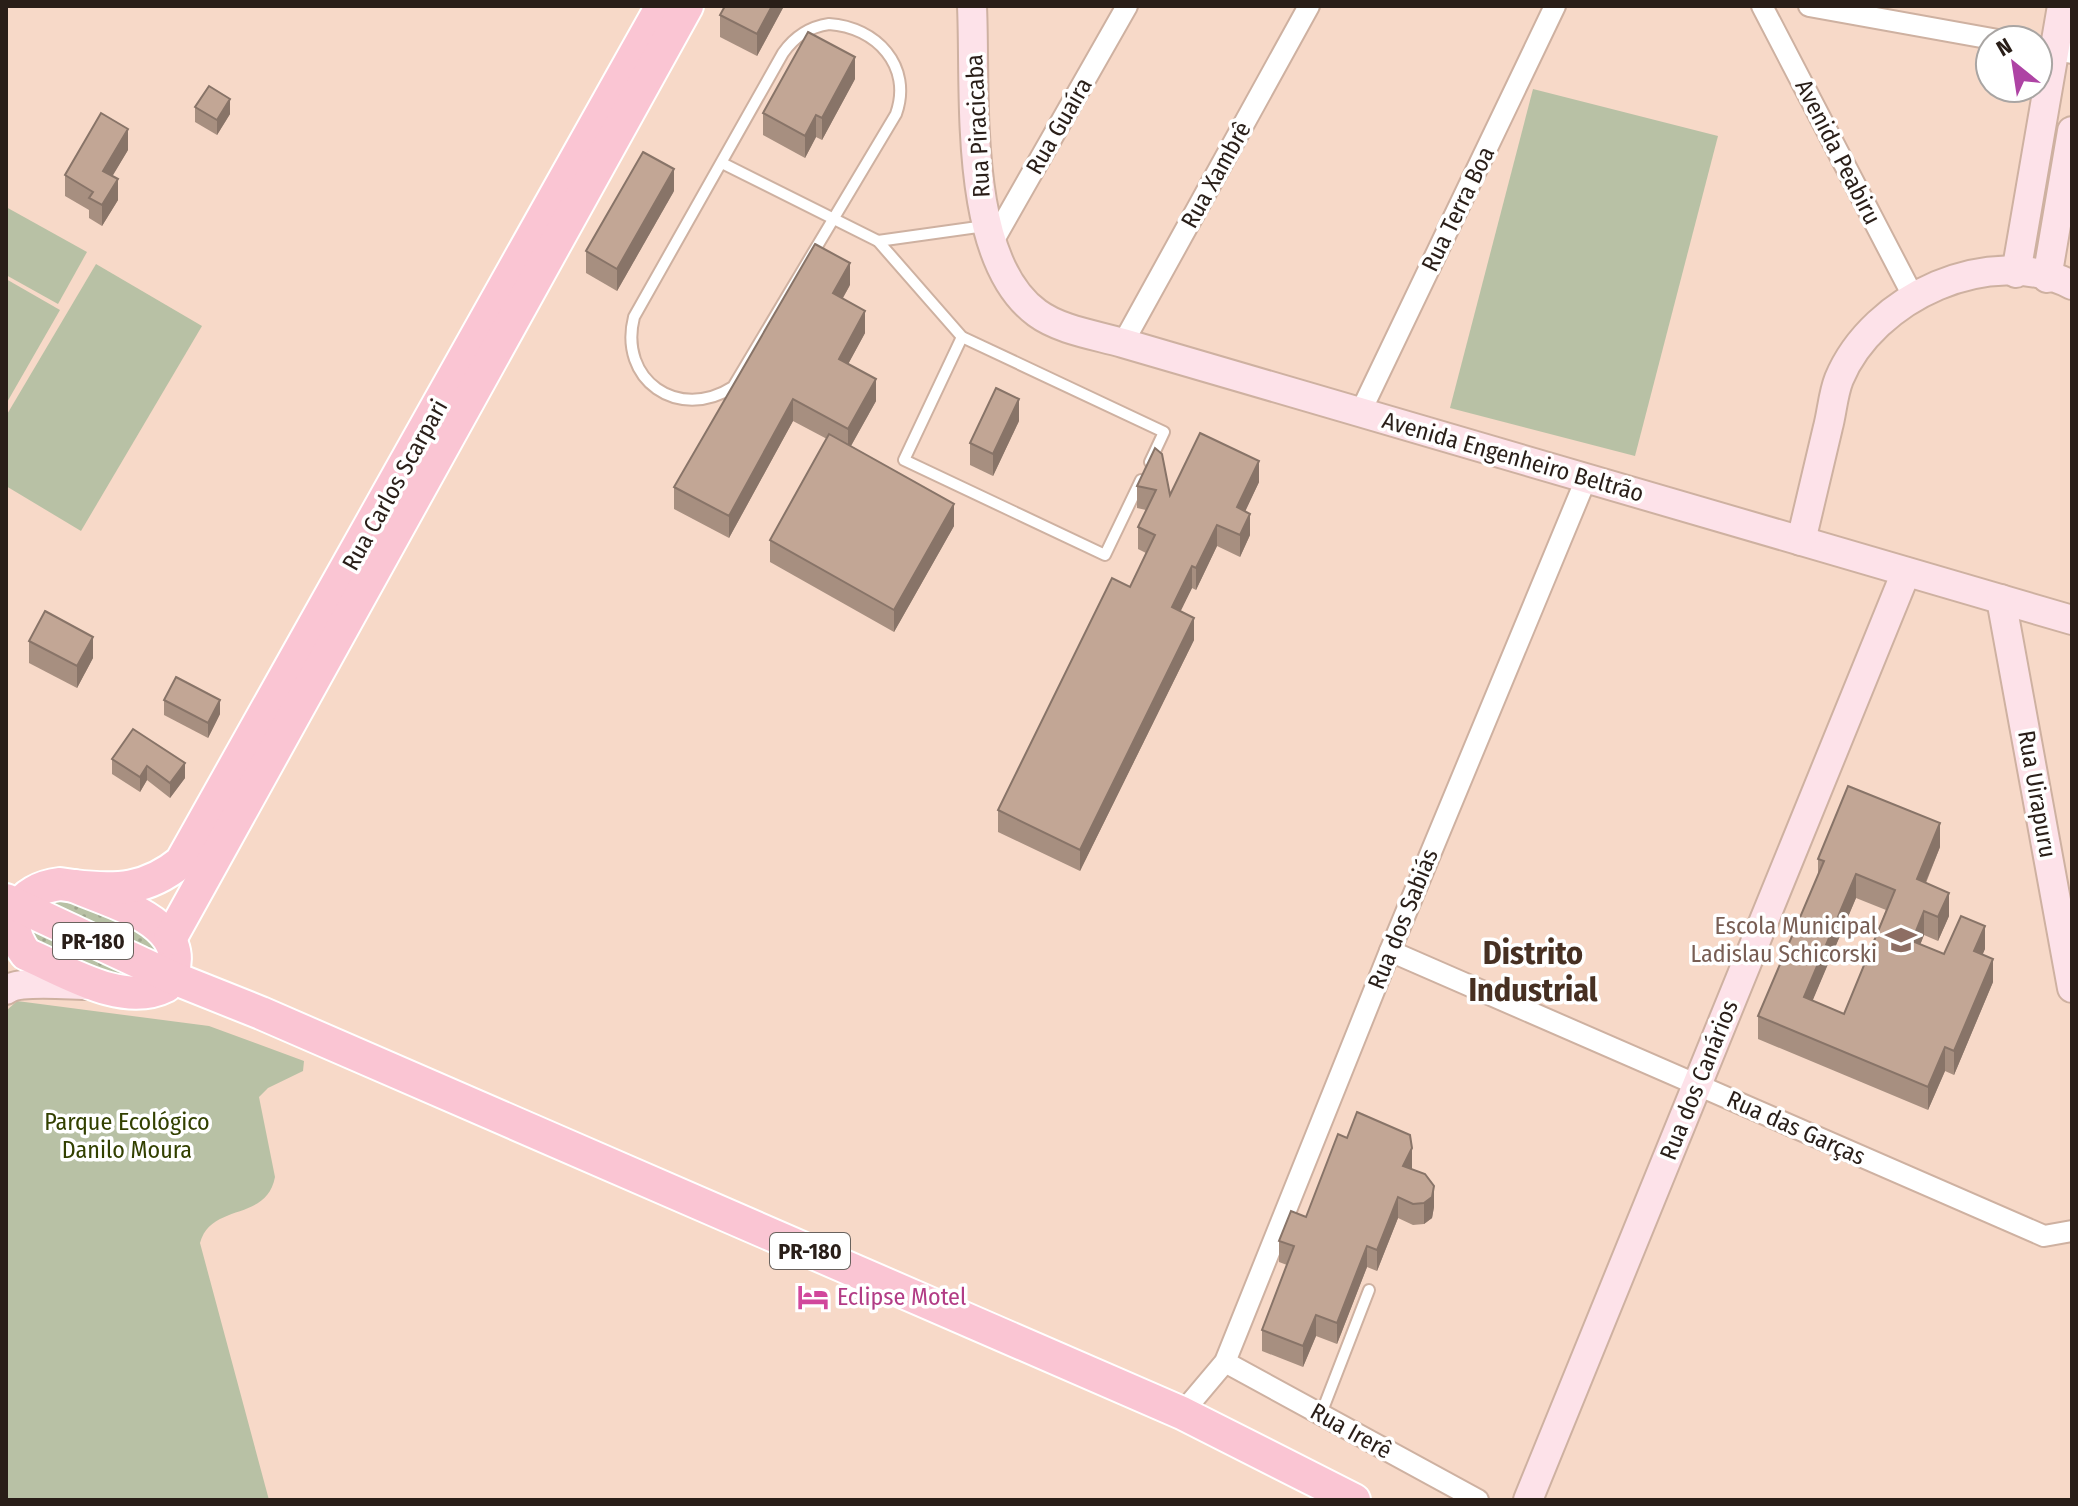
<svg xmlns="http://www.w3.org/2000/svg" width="2078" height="1506" viewBox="0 0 2078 1506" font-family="'Fira Sans Condensed',sans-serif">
<defs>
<pattern id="grass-dots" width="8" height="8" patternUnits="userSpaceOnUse" patternTransform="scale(2)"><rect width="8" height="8" fill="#b8c1a5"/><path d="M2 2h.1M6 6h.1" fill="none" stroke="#9ea58d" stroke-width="1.8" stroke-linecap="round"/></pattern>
</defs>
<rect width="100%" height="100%" fill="#f7d9c8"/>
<g fill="url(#grass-dots)">
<path d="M56,892L160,931L168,969L30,906Z"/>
<path d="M18,915L157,979L146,987L31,945Z"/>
</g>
<g fill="#b8c1a5">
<path d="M1533,89L1718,136L1635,456L1450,408Z"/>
<path d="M6,207L87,252L58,304L6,275Z"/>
<path d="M96,264L202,326L81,531L6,486V416Z"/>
<path d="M6,279L60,310L6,404Z"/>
<path d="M17,1001L209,1026L304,1061L303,1071L268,1088L259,1097L275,1177C267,1222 211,1202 200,1243L269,1500H6V1011Z"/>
</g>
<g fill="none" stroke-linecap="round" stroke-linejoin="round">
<defs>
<g id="lane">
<path d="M829,24C876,27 913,66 896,114L733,387C678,422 618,380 634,317L783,53C795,36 809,27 829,24Z"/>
<path d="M722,163L878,241L962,337L1164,432L1150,462"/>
<path d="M878,241L985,226"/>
<path d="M962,337L904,460L1105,555L1141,480"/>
<path d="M1321,1414L1369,1290"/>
</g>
<g id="street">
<path d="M1762,6L1914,298"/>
<path d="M1809,6L1998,40"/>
<path d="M2038,47L2072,53"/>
<path d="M991,245L1127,6"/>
<path d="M1123,343L1309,6"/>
<path d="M1360,413L1555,6"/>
<path d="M1390,951L2044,1236L2072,1231"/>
<path d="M1225,1362L1478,1500"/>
<path d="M1182,1413L1225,1362L1390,951L1586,479"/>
</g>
<g id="secondary">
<path d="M972,6C976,92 962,258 1037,313C1060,330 1095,335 1123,343L2072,620"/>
<path d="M2016,273L2062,6"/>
<path d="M2047,278L2072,131"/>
<path d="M1801,541C1810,503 1819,465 1828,427C1832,412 1833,394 1839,379C1873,297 1990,243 2072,285"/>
<path d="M2001,599L2072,988"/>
<path d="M6,990C20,979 75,986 96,985"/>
<path d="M1528,1500L1906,572"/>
</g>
<g id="primary">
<path d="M60,884L74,886C115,904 203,925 166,986C123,1008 66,971 26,954C0,920 19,889 60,884Z"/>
<path d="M74,886C116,891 147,890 181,862L662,6"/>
<path d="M6,900L171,977L261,1013L1182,1413L1354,1500"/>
<path d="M170,939L687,6"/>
</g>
</defs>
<use href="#lane" stroke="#ceb1a1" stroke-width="14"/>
<use href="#street" stroke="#ceb1a1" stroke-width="24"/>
<use href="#secondary" stroke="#ceb1a1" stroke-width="32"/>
<use href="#primary" stroke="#fff" stroke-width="36"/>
<use href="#lane" stroke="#fff" stroke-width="10"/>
<use href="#street" stroke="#fff" stroke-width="20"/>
<use href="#secondary" stroke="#fde2e9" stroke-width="28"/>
<use href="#primary" stroke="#fac5d3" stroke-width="32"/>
</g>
<g fill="#a78f80" fill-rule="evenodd">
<path d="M725,6H784L757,56L720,37V15Z"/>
<path d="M855,79L822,140L816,137L805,158L763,135V113Z"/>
<path d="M195,107L230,114L217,135L195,122Z"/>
<path d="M128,150L112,176L118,200L102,226L89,218V210L65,196V175Z"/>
<path d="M674,191L617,291L586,273V251Z"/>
<path d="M850,285L843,298L865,333L848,364L876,401L851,446L954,526L894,632L770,562V540L827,439L793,421L729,538L674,509V487Z"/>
<path d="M1019,421L993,476L970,465V443Z"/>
<path d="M1155,448L1170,495L1259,482L1245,511L1250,535L1240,557L1217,546L1196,590L1192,588L1180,611L1194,640L1080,871L998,832V810L1130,587L1146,553L1138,549V527L1146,510L1137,508V486Z"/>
<path d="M29,641L93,658L77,688L29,663Z"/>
<path d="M164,700L220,714L208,738L164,715Z"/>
<path d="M133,729L185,778L170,798L147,780L140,792L112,774V759Z"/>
<path d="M1940,847L1926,883L1949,916L1938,941L1924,935L1920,945L1944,954L1985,949L1982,954L1993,982L1954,1075L1945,1071L1928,1110L1758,1039V1016L1818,875V859ZM1856,898L1886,910L1844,1014L1812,1001Z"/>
<path d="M1412,1169L1434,1207L1432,1218L1424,1224L1413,1225L1398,1218L1377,1271L1367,1267L1337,1344L1316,1336L1303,1367L1262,1351V1330L1287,1265L1279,1262V1241L1306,1217Z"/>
</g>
<g fill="#887468">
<path d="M772,6H784L757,56V34Z"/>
<path d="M855,57V79L822,140V118Z"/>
<path d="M230,99V114L217,135V120Z"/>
<path d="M816,115V137L805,158V136Z"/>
<path d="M128,129V150L103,192V171Z"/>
<path d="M674,169V191L617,291V269Z"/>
<path d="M118,179V200L102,226V205Z"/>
<path d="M850,263V285L833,315V293Z"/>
<path d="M865,311V333L839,381V359Z"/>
<path d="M876,379V401L848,451V429Z"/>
<path d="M793,399V421L729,538V516Z"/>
<path d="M1019,399V421L993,476V454Z"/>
<path d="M1259,461V482L1237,529V507Z"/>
<path d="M954,504V526L894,632V610Z"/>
<path d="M1250,514V535L1240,557V535Z"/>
<path d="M1217,525V546L1196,590V568Z"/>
<path d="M1192,566V588L1172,629V607Z"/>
<path d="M1194,618V640L1080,871V850Z"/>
<path d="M93,637V658L77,688V666Z"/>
<path d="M220,700V714L208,738V723Z"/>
<path d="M185,763V778L170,798V783Z"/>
<path d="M147,766V780L140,792V777Z"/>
<path d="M1940,823V847L1917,903V879Z"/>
<path d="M1856,874V898L1804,1021V997Z"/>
<path d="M1949,893V916L1938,941V917Z"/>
<path d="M1924,911V935L1912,965V941Z"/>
<path d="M1985,926V949L1974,975V951Z"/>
<path d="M1993,959V982L1954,1075V1051Z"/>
<path d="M1945,1047V1071L1928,1110V1087Z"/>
<path d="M1412,1148V1169L1403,1166Z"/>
<path d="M1434,1186V1207L1432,1218L1424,1224V1203Z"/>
<path d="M1398,1197V1218L1377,1271V1250Z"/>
<path d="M1367,1246V1267L1337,1344V1323Z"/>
<path d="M1316,1315V1336L1303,1367V1346Z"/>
</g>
<g fill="#c2a695" stroke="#887468" stroke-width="2" fill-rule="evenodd">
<path d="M725,6H772L757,34L720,15Z"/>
<path d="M808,32L855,57L822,118L816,115L805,136L763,113Z"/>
<path d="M209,86L230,99L217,120L195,107Z"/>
<path d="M101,113L128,129L103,171L118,179L102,205L89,198L93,192L65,175Z"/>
<path d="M643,152L674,169L617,269L586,251Z"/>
<path d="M815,244L850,263L833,293L865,311L839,359L876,379L848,429L793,399L729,516L674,487Z"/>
<path d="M996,388L1019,399L993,454L970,443Z"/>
<path d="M1200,433L1259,461L1237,507L1250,514L1240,535L1217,525L1196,568L1192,566L1172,607L1194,618L1080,850L998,810L1112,578L1130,587L1155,535L1138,527L1156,490L1137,486L1155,448L1162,454L1170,495Z"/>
<path d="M829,434L954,504L894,610L770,540Z"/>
<path d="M45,611L93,637L77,666L29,641Z"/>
<path d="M176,677L220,700L208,723L164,700Z"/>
<path d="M133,729L185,763L170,783L147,766L140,777L112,759Z"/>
<path d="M1848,786L1940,823L1917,879L1949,893L1938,917L1924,911L1912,941L1944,954L1961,916L1985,926L1974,951L1993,959L1954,1051L1945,1047L1928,1087L1758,1016L1824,861L1818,859ZM1856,874L1895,890L1844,1014L1804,997Z"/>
<path d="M1357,1112L1410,1135L1412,1148L1403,1166L1425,1174L1434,1186L1432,1197L1424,1203L1413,1204L1398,1197L1377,1250L1367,1246L1337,1323L1316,1315L1303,1346L1262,1330L1294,1246L1279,1241L1291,1211L1306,1217L1338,1134L1347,1138Z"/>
</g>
<defs>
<symbol id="school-bare" viewBox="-9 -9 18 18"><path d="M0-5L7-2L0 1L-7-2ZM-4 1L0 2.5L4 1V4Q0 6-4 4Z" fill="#8d6e63" stroke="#fff" stroke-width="2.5" paint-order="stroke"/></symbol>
<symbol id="hotel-bare" viewBox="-9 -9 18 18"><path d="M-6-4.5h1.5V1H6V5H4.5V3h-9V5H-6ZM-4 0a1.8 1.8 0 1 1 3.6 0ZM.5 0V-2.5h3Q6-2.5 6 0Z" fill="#d1479c" stroke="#fff" stroke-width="2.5" paint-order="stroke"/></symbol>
</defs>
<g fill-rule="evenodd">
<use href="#school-bare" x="1879" y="918" width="44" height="44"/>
<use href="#hotel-bare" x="791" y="1275" width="44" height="44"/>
</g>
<g text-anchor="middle" stroke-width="7" stroke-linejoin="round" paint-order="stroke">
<g fill="#fff" stroke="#69625d" stroke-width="2">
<rect x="53" y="923" width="80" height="36" rx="6"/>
<rect x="770" y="1233" width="80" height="36" rx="6"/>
</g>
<g font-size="22" font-weight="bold" fill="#291e18">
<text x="93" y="949">PR-180</text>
<text x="810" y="1259">PR-180</text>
</g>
<g font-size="24" fill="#291e18" stroke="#fff">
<text transform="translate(978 126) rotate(-93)" y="8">Rua Piracicaba</text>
<text transform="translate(1059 126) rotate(-60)" y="8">Rua Guaíra</text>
<text transform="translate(1838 152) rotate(63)" y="8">Avenida Peabiru</text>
<text transform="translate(1216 175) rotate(-61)" y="8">Rua Xambrê</text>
<text transform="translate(1458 209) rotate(-64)" y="8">Rua Terra Boa</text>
<text transform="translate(1513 457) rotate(16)" y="8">Avenida Engenheiro Beltrão</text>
<text transform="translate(395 485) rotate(-61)" y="8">Rua Carlos Scarpari</text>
<text transform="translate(2037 794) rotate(80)" y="8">Rua Uirapuru</text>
<text transform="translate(1403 919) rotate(-68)" y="8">Rua dos Sabiás</text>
<text transform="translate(1699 1080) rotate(-68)" y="8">Rua dos Canários</text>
<text transform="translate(1796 1128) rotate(24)" y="8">Rua das Garças</text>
<text transform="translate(1351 1431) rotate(29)" y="8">Rua Irerê</text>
</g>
<g font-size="24" fill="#785e54" stroke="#fff" text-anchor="end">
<text x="1877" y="934">Escola Municipal<tspan x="1877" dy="28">Ladislau Schicorski</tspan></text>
</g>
<g font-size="24" fill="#324000" stroke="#fff">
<text x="127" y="1130">Parque Ecológico<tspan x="127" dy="28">Danilo Moura</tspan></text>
</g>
<g font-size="24" fill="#b23c85" stroke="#fff" text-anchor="start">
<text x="837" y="1305">Eclipse Motel</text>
</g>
<g font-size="32" font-weight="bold" fill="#473022" stroke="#fff">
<text x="1533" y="964">Distrito<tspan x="1533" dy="37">Industrial</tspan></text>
</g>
</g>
<rect width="2078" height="1506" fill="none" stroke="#291e18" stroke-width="16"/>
<g transform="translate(2014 64) rotate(330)"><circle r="38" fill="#ffffff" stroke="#a9a5a3" stroke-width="2"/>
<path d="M0-6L14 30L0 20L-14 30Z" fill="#ae43a4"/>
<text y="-12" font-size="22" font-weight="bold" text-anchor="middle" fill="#291e18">N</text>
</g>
</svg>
